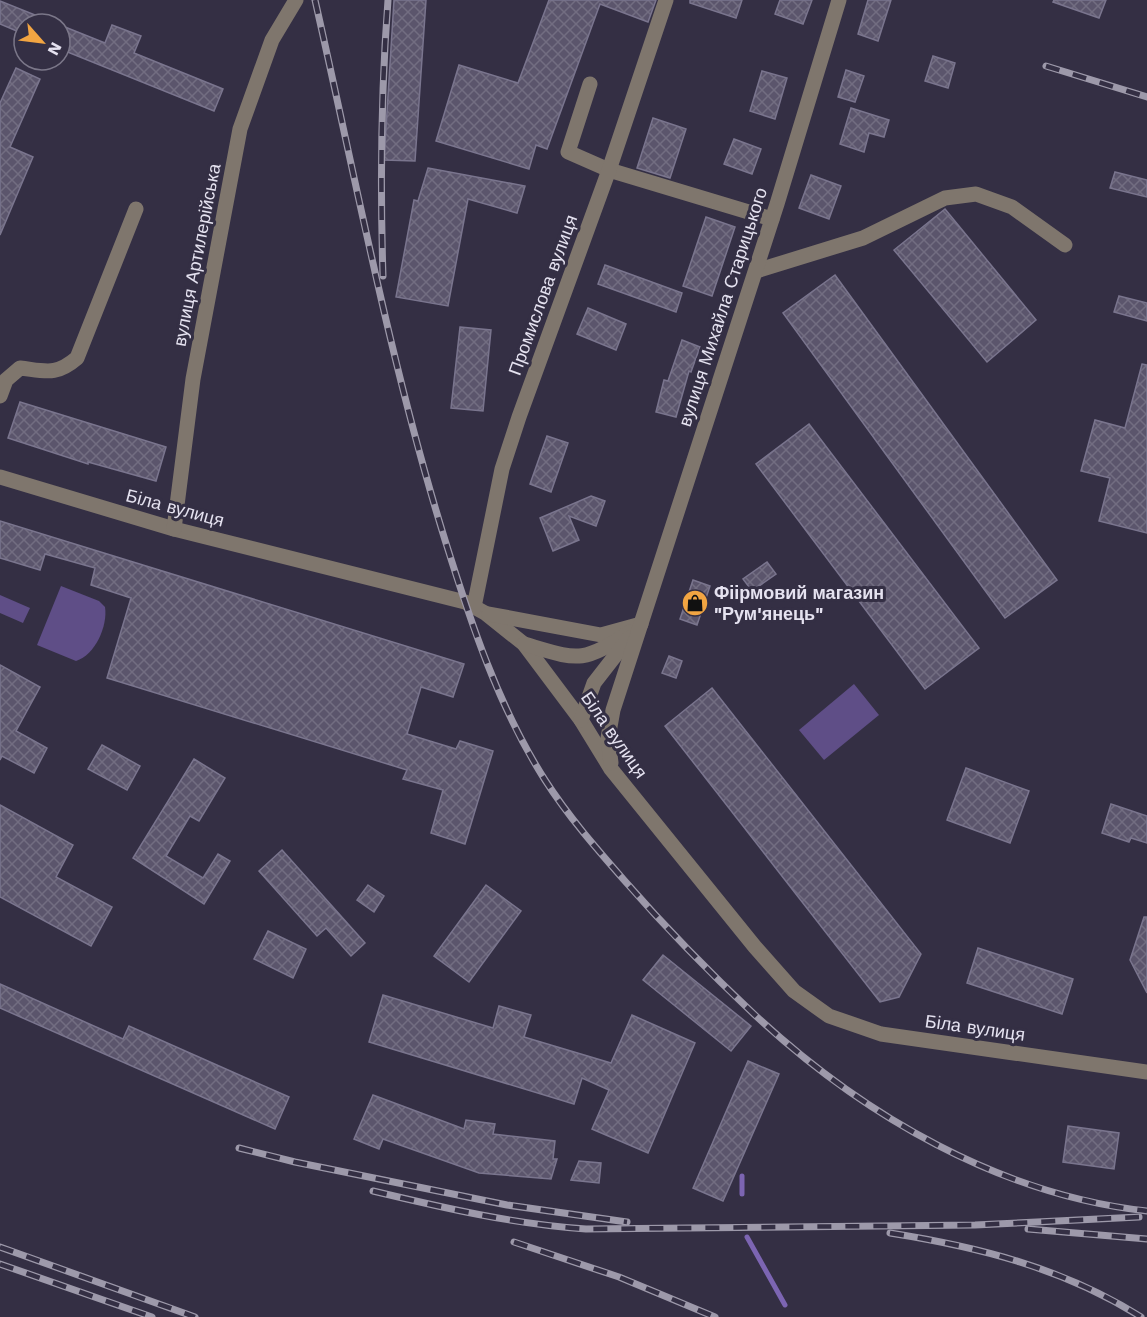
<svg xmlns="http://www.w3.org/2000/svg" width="1147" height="1317" viewBox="0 0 1147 1317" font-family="'Work Sans',sans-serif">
<defs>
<pattern id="building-cross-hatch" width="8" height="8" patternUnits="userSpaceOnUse" patternTransform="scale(1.5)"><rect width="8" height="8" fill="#5b556c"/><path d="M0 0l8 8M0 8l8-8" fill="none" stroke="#726d81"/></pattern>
</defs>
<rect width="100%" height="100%" fill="#342f44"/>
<g fill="#5f4e87">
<path d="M61,586L99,601L105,607C108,626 95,655 76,661L37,645Z"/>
<path d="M0,595L30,608L23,623L0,613Z"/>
<path d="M854,684L879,715L824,760L799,730Z"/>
</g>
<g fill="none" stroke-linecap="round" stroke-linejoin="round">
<g stroke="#7c65b2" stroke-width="5">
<path d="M742,1194V1176"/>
<path d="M747,1237L785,1305"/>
</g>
</g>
<g fill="url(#building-cross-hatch)" stroke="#7a758e" stroke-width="1.5">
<path d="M394,0H426L415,161L384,160Z"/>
<path d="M549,0H656L648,22L600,4L547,149L536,145L529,169L436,141L459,65L518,83Z"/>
<path d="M690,0H742L736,18L690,3Z"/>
<path d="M780,0H812L803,24L775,14Z"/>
<path d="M868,0H891L878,41L858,34Z"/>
<path d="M1054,0H1106L1099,18L1053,2Z"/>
<path d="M0,1L55,23V24H24V34L0,24Z"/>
<path d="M60,25L105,43L112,25L141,36L134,53L223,89L214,111L60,49Z"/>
<path d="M933,56L955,63L948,88L925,81Z"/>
<path d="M16,68L40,79L10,147L33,157L0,235V103Z"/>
<path d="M846,70L864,76L855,102L838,97Z"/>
<path d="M762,71L787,78L775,119L750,111Z"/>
<path d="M851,108L889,120L884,137L869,133L864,152L840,144Z"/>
<path d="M653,118L686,129L670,178L637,168Z"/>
<path d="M734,139L761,149L752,174L724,164Z"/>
<path d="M428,168L525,186L517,213L468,199L448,306L396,297L414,200L418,201Z"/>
<path d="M1115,172L1147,180V197L1110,188Z"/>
<path d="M811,175L841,186L829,219L799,208Z"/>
<path d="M945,209L1036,320L987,362L894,250Z"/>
<path d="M706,217L735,227L712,296L683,286Z"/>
<path d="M605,265L682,293L676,312L598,284Z"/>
<path d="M835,275L1057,580L1005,618L783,313Z"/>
<path d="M1119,296L1147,303V321L1114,312Z"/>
<path d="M588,308L626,324L616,350L577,334Z"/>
<path d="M460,327L491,330L483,411L451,408Z"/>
<path d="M682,340L700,347L691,372L689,371L676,417L656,412L664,380L668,381Z"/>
<path d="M1142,364L1147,365V533L1099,521L1110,478L1081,471L1095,420L1125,428Z"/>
<path d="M20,402L166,447L156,481L88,462V464L8,438Z"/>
<path d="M809,424L979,648L925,689L756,464Z"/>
<path d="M547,436L568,443L551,492L530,484Z"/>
<path d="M591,496L605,501L596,526L569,516L579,540L553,551L540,518Z"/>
<path d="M0,521L464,664L453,697L421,687L407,734L456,749L460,741L493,751L465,844L431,833L443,790L403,779L407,770L107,678L131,598L91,585L95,568L45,554L40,570L0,558Z"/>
<path d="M767,562L776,574L752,591L743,579Z"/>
<path d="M693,580L710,586L697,625L680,619Z"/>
<path d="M669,656L682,661L676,678L662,673Z"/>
<path d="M0,665L40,687L16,731L47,748L34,773L2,756L0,760Z"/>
<path d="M712,688L921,954L899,997L880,1002L665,726Z"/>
<path d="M102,745L140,766L127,790L88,769Z"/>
<path d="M194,759L225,778L199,821L190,816L166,856L203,878L218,854L230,861L204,904L133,858Z"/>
<path d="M966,768L1029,791L1010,843L947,820Z"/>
<path d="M1111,804L1147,816V843L1131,838L1129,842L1102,833Z"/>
<path d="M0,805L73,845L56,877L112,907L91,946L0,897Z"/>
<path d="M282,850L365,943L351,956L326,928L317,936L259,871Z"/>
<path d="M368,885L384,896L374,912L357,900Z"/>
<path d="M486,885L521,911L469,982L434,956Z"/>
<path d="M1144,917H1147V993L1130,960Z"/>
<path d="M268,931L306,949L293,978L254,959Z"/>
<path d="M978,948L1073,979L1062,1014L967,983Z"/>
<path d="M663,955L751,1026L731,1051L643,980Z"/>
<path d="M0,984L123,1039L129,1026L289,1097L275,1129L0,1008Z"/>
<path d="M383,995L493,1028L499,1006L531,1015L524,1037L611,1063L632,1015L695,1043L648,1153L592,1129L609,1090L582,1078L574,1104L369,1042Z"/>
<path d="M748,1061L779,1074L723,1201L693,1188Z"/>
<path d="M373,1095L464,1129L466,1120L495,1124L493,1134L555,1141L553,1159H557L551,1179L479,1173L383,1139L379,1149L354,1139Z"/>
<path d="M1068,1126L1119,1133L1114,1169L1063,1162Z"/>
<path d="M579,1161L601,1163L599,1183L571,1180Z"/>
</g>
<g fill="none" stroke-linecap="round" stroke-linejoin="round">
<g stroke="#7f766d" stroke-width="15">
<path d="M590,84L568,152L609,170L772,219"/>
<path d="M756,271L863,238L945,198L976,194L1012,207L1065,245"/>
<path d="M0,396L6,380L20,368C46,371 56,376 77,358L136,209"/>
<path d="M0,477L174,529L465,602L485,613L524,644L581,720L611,769L755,947L794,991L829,1016L881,1034L1147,1072"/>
<path d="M174,529L193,379L240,129L272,40L296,0"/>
<path d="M474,607L502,469L519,417L609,170L666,0"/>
<path d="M489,614L601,635L641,624"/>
<path d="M524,644C579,660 581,664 630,632"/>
<path d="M581,720L594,683L629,638"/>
<path d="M611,763L608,738L613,710L777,204L839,0"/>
</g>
<defs>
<g id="rail">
<path d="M315,0C356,180 390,363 445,540C471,623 498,706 545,780C568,816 596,848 624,880C666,928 710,973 756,1016C863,1115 1000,1195 1147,1211"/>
<path d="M1046,66L1147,97"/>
<path d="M383,276C380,183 381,92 388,0"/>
<path d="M239,1148L295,1162L507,1205L627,1222"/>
<path d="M373,1191C444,1208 513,1224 586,1229L975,1225L1139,1217"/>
<path d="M1028,1229L1147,1239"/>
<path d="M890,1233C979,1247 1063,1268 1141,1317"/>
<path d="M514,1242L619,1277L715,1317"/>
<path d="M0,1247L195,1317"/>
<path d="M0,1264L152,1317"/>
</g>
</defs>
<use href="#rail" stroke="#9d99aa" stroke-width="7"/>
<use href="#rail" stroke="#342f44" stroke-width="4.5" stroke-dasharray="14" stroke-linecap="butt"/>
</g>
<defs>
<symbol id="shop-disc" viewBox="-11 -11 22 22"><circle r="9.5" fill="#f2a542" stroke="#342f44"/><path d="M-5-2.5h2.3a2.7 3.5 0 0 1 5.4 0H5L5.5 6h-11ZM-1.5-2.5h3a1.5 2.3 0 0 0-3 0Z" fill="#111"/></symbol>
</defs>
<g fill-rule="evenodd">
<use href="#shop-disc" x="680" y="588" width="30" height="30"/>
</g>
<g text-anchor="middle" stroke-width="6" stroke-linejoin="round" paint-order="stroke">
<g font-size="18" fill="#e5e2f0" stroke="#342f44">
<text transform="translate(197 255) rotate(-79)" y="6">вулиця Артилерійська</text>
<text transform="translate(543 295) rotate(-70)" y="6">Промислова вулиця</text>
<text transform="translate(723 307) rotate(-72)" y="6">вулиця Михайла Старицького</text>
<text transform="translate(175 508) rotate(15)" y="6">Біла вулиця</text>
<text transform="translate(614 735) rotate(55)" y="6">Біла вулиця</text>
<text transform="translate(975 1028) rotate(8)" y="6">Біла вулиця</text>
</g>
<g font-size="18" font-weight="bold" fill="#e5e2f0" stroke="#342f44" text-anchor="start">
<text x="714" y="599">Фіірмовий магазин<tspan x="714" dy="21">"Рум'янець"</tspan></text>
</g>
</g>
<g transform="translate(42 42) rotate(118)"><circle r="28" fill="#342f44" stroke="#7b7789" stroke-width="1.5"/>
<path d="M0-4.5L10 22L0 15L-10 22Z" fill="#f2a542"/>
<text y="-9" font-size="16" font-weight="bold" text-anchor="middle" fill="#e5e2f0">N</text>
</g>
</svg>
